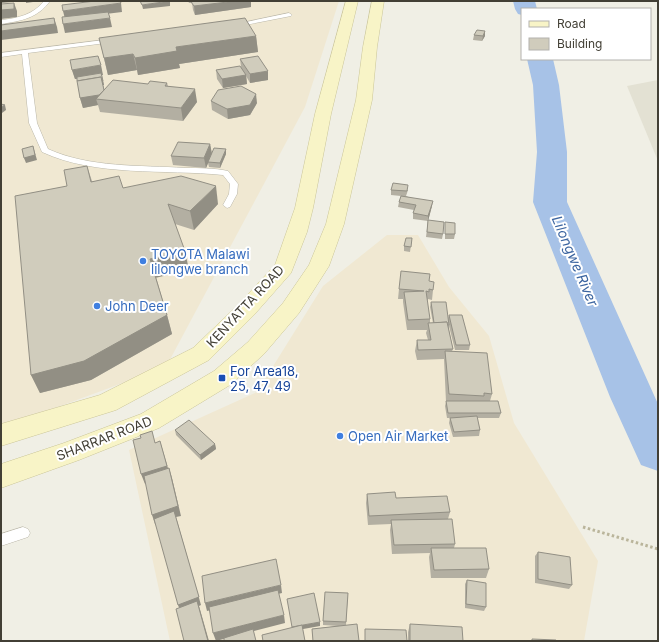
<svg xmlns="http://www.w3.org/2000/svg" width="659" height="642" viewBox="0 0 659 642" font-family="Inter,sans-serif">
<rect width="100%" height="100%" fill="#f0efe5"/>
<path fill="#e3e1d3" d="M658,80V161L627,86Z"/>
<g fill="#f0e8d2">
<path d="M1,1H339L305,107L166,367L1,428Z"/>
<path d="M387,235H418L449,287L489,336L514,423L598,561L584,641H170L129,450L257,392L323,286Z"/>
</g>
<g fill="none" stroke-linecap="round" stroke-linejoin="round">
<g fill="#a7c2e7" fill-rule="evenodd">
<path d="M513,1H535L537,9H522V15L518,14L515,9Z"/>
<path d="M527,59H553L559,85L567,152V202L658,404V471L641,465L610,397L533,202L537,152L533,85Z"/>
</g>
<defs>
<g id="lane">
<path d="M44,1H50C38,18 21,21 1,24V20C18,18 33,15 44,1Z"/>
<path d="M289,13L292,15L291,16L235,27L232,25Z"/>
<path d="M112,39L115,41L114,42L28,53L37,123L48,149C90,168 140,165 185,168C199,168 214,168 228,171L238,184L237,194L230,207L227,208L223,205L229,194L230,184L223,175C164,169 96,177 42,152L29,123L22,54L1,57V53Z"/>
<path d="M23,527L28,529L30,533L28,537L1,546V534Z"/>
</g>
<g id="secondary">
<path d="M346,1H358L331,114L313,208L307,232L291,273L254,315L209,360L116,410L1,446V424L100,395L193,348L238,305L275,265L295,208L315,114Z"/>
<path d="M372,1H384L377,47L372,100L344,224L329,266L299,313L264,354L230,385L159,428L79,460L1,488V464L64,443L141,414L214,371L248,342L283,303L309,265L326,224L356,100L363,47Z"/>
</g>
</defs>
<use href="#lane" stroke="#bab7a9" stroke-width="1"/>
<use href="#secondary" stroke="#cbc699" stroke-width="1"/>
<path stroke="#bab59b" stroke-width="3" stroke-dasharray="2.5 2.5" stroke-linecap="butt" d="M583,527L658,549"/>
<use href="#lane" fill="#fff" fill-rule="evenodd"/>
<use href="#secondary" fill="#f8f4c7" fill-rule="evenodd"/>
</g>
<g fill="#b3afa2">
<path d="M188,1H251V7L195,15L193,10L192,3H189Z"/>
<path d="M485,31V36L482,41L473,40L474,35Z"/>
<path d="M256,36L258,52L179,64L180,68L138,75L137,70L108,75L99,38Z"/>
<path d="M240,59L268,80L250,83L246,76L247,84L223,88L217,79L216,70L241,67Z"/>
<path d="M72,70L103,75H102L104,85H103L104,90L148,84L167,83L168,86L197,102L183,121L100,112L98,105L83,108L80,98L77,79H75Z"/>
<path d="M211,101L257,103L250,115L228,119L212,110Z"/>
<path d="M210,144L212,154H226L220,168L209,167L208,163L206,168L173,165L171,156Z"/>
<path d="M87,166L92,181L123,188L218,204L194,230L175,224L189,270L156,277L167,315L172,334L91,380L40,393L31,375L67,186Z"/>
<path d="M391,190H408L406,196L432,206L428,221L413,219V213L414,210L398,207L399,202L401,196L391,195Z"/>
<path d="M428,220L443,234L442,239L426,237Z"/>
<path d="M445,222L455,234L454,239H445Z"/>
<path d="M412,238L410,252L404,251V246Z"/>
<path d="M429,281L433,290L432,300L428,299L427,302L430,319V323H433L430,307L431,302L448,318L449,315L470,345L469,350H455L449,326V330L453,349L452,351L492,394L490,401L501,413L499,418H477L480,430L479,436L453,437L449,423L450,418H447L445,406L446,402L444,359L417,360L415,351L417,340H428L426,333L427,330H407L403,302V299H398L399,289Z"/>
<path d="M175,430L215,444L216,449L201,460L176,435Z"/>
<path d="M367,494L396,498L450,512L448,519L455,544L454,548L489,569L486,578H431L429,557L430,553L392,554L390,530L391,524L368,525L366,503Z"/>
<path d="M538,552L572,585L569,589L535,583V556Z"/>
<path d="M467,580L486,607L484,611L465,608V584Z"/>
<path d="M348,593L346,625L359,641H313L312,629L338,626L323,625V621Z"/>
<path d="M410,624L463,641H408V632Z"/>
</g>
<g fill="#928f84">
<path d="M1,1H23L1,3Z"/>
<path d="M26,1H40L26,3Z"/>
<path d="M170,1V6L143,9L142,5Z"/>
<path d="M236,1H251V7L195,15L194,6Z"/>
<path d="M14,3L17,11V17L1,19V10Z"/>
<path d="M121,3L122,12L65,19L63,11Z"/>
<path d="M54,18L57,27L58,33L1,40V31Z"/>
<path d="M110,18L112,27L65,33L63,24Z"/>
<path d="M485,31V36L482,41L483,36Z"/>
<path d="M256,36L258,52L179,64L180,68L138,75L135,58L176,47Z"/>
<path d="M133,54L137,70L108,75L104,58Z"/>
<path d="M101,65L103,75L75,79L72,70Z"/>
<path d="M268,71V80L250,83V74Z"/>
<path d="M246,75L247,84L223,88L222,79Z"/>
<path d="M103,81L104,85H103L106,99H96L98,105L83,108L80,98L79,89Z"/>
<path d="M195,89L197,102L183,121L181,108Z"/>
<path d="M256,94L257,103L250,115L228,119L227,109Z"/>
<path d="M5,105L6,110L2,113L1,107Z"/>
<path d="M210,144L212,154L206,168L204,158Z"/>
<path d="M33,146L37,160L26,163L24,158Z"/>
<path d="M226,149V154L220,168V163Z"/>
<path d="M216,186L218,204L194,230L190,211Z"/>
<path d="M433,201L432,206L428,221V216Z"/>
<path d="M185,251L189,270L155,278L150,259Z"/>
<path d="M167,315L172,334L91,380L40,393L31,375Z"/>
<path d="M160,441L170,475L145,484L141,474Z"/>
<path d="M215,444L216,449L201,460L200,455Z"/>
<path d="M169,468L172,478L181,516L176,517L201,605L199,606L209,641L181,613L178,605L176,517L155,524L152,515Z"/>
<path d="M281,585L282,593L207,611L205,603Z"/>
<path d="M284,615L285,623L254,631L216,641L213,633Z"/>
<path d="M320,622V626L292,631V627Z"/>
</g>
<g fill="#d0ccbc" stroke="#928f84">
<path d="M95,1H120L121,3L63,11L62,5Z"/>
<path d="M140,1H170L142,5Z"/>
<path d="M196,1H236L194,6L191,2Z"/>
<path d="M14,3V9L1,10V4Z"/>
<path d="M108,12L110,18L63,24L62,17Z"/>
<path d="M54,18L55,24L1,31V25Z"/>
<path d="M245,18L256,36L176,47L177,51L135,58L133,54L104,58L99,38Z"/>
<path d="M477,30L485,31L483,36L474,35Z"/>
<path d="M98,56L101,65L72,70L70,60Z"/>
<path d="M258,56L268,71L250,74L240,59Z"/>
<path d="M240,66L246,75L222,79L216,70Z"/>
<path d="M101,73L103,81H102L101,77L77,81V77Z"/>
<path d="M101,77L104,90L99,95L80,98L77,81Z"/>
<path d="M113,80L148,84L150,81L167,83L165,86L195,89L181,108L96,99Z"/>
<path d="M241,86L256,94L250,105L227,109L211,101L218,90Z"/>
<path d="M1,104L5,105L1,107Z"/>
<path d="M178,142L210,144L204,158L171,156Z"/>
<path d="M33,146L35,155L24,158L22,149Z"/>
<path d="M214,148L226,149L220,163L208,162Z"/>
<path d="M87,166L91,182L119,176L123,188L181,176L216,186L190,211L168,204L185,251L150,259L167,315L84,361L31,375L15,196L67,186L64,170Z"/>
<path d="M393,183L408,185L407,191L391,190Z"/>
<path d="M401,196L433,201L428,216L413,213L416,205L399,202Z"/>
<path d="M428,220L444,222L443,234L427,232Z"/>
<path d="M445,222L455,223V234H445Z"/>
<path d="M406,238H412L411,247L404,246Z"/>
<path d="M401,271L430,274L429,281L434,282L433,290L429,289V292L426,291L430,319L408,320L404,292L424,291L399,289Z"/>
<path d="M431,302H446L449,325H447V322L434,323Z"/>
<path d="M449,315H462L470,345H456Z"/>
<path d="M447,322L453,349L418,350L417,340H431L428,323Z"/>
<path d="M445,351L487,353L492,394L484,393V396L449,394Z"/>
<path d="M446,401H498L501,413H448Z"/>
<path d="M477,416L480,430L454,432L450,418Z"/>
<path d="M189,420L215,444L200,455L175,430Z"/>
<path d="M152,431L155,443L160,441L167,466L141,474L133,440L141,438L140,435Z"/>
<path d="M169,468L178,506L152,515L144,476Z"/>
<path d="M395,492L396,498L447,496L450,512L369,516L367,494Z"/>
<path d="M174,511L199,597L178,605L154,519Z"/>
<path d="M452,519L455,544L394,545L391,520Z"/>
<path d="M431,548H486L489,569L434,570Z"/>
<path d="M538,552L570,557L572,585L538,579Z"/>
<path d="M276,559L281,585L205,603L202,576Z"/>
<path d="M467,580L486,583V607L466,604Z"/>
<path d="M278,590L284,615L213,633L209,607Z"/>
<path d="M325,592L348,593L346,622L323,621Z"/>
<path d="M314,593L320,622L292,627L287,599Z"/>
<path d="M197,601L208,641H184L176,609Z"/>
<path d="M357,624L359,641H313L312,629Z"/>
<path d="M410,624L462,627L463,641H410Z"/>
<path d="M302,625L305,641H263L262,635Z"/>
<path d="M253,629L256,641H224V638Z"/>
<path d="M365,629L406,630L407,641H365Z"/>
<path d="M532,639L556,640V641H532Z"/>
</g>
<g fill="#3f7fe0" stroke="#fff" stroke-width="1.5">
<circle cx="143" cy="261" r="4"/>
<circle cx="97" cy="306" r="4"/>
<circle cx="340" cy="436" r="4"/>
</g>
<rect fill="#1a4fb4" stroke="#fff" stroke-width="1.5" x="218" y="374" width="8" height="8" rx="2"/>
<g text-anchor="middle" stroke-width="4" stroke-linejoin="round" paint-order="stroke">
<g font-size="13" fill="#366cbe" stroke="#fff" text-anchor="start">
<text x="151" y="259">TOYOTA Malawi<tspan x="151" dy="15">lilongwe branch</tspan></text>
<text x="105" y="311">John Deer</text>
<text x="348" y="441">Open Air Market</text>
</g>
<g font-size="13" fill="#423f35" stroke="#fff">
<text transform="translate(245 306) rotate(-47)" y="5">KENYATTA ROAD</text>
<text transform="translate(104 438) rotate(-21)" y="5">SHARRAR ROAD</text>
</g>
<g font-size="13" fill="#164399" stroke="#fff" text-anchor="start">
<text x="230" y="376">For Area18,<tspan x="230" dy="15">25, 47, 49</tspan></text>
</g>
<g font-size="14" font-style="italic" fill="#3c65a0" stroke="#fff">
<text transform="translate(575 261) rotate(67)" y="5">Lilongwe River</text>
</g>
</g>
<rect width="659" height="642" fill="none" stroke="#423f35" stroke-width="4"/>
<rect x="521" y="8" width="130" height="52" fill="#ffffff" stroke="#b3b2ae"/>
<rect x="529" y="21" width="20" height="6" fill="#f8f4c7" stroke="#b3b2ae"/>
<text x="557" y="28" font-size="12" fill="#423f35">Road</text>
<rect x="529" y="38" width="20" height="12" fill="#d0ccbc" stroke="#b3b2ae"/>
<text x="557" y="48" font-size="12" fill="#423f35">Building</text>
</svg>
